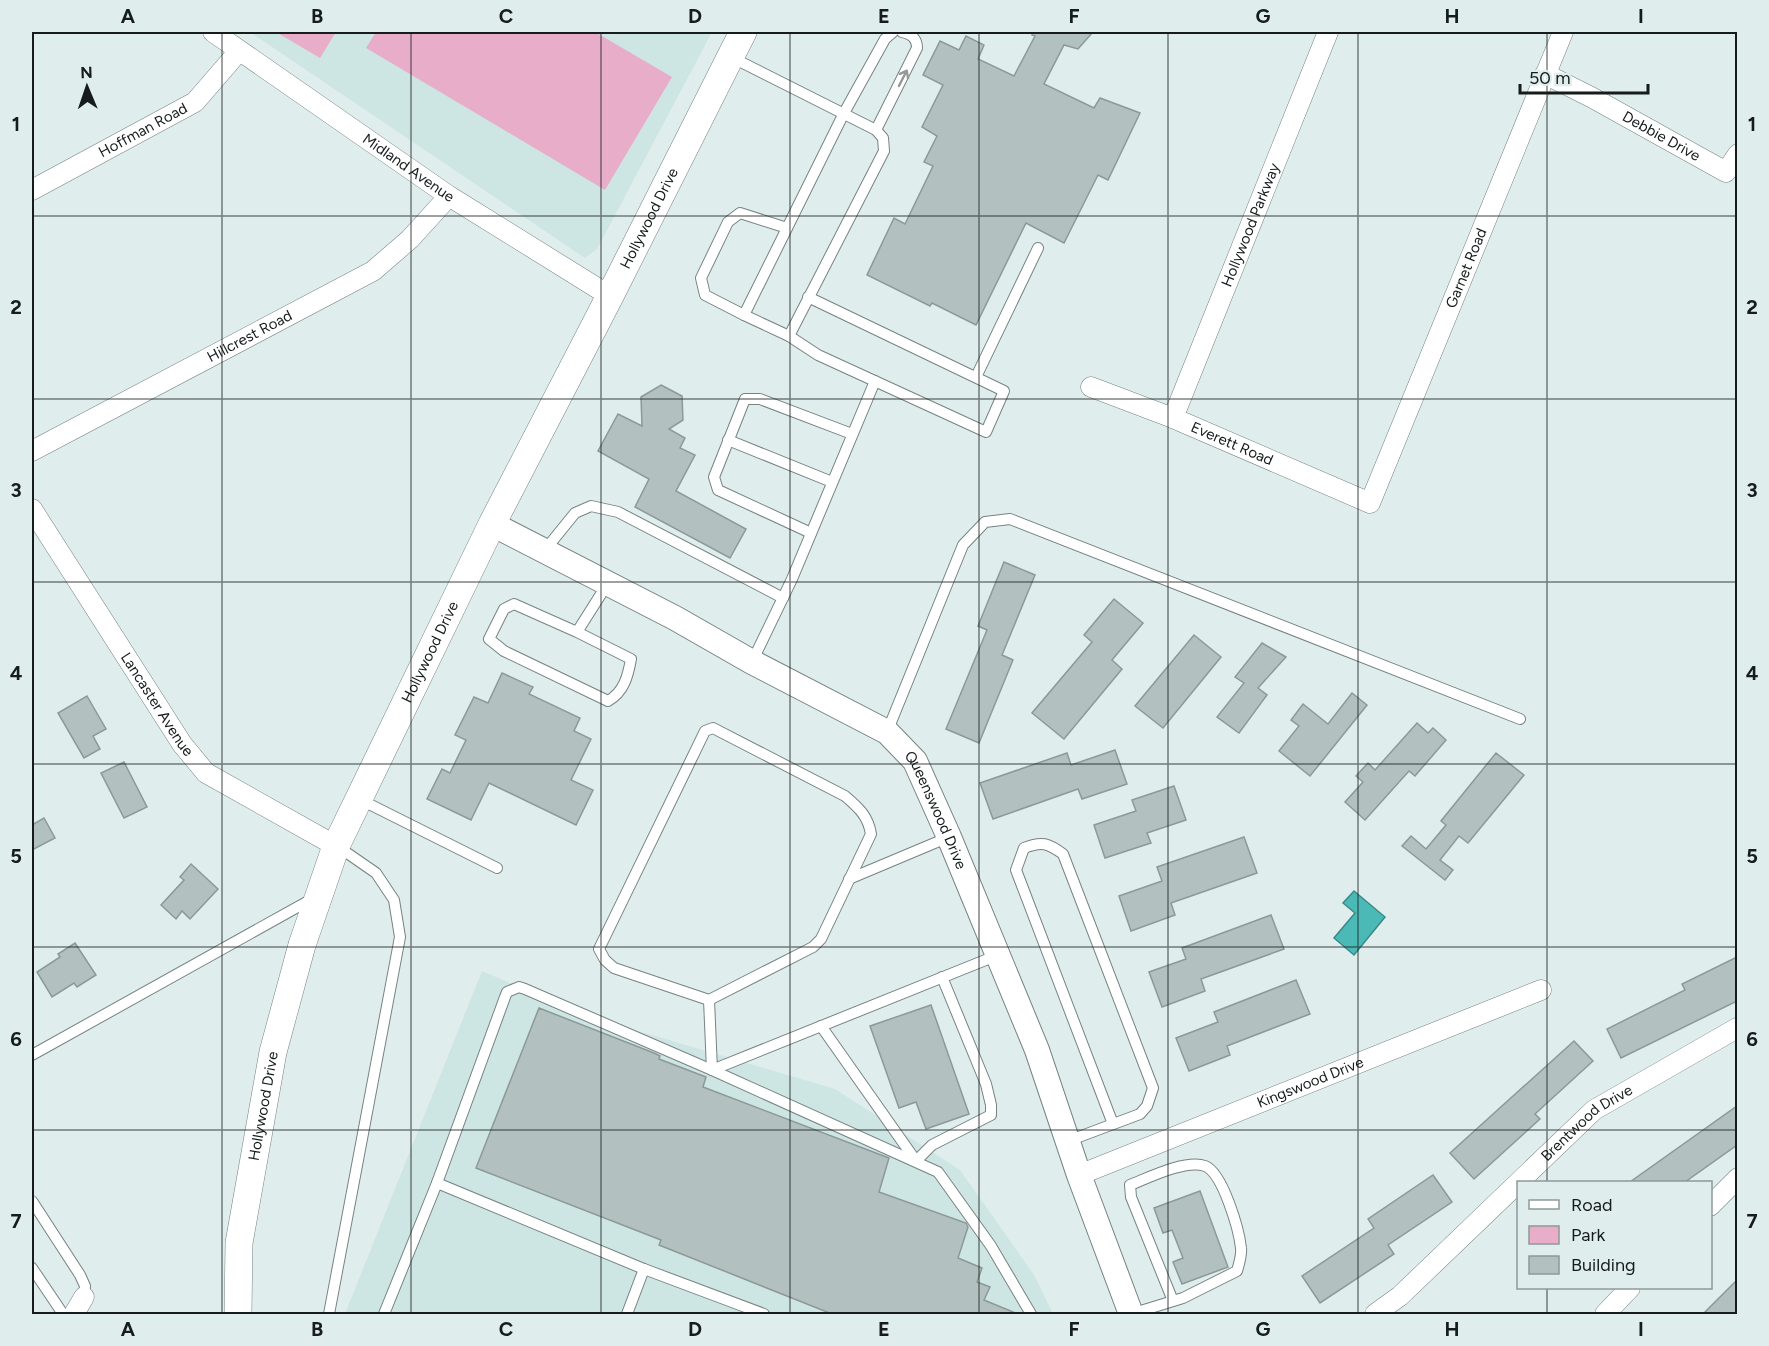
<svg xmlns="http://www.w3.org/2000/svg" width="1769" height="1346" viewBox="0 0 1769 1346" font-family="Figtree,sans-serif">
<rect width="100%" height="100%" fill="#dfeded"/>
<g fill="#cde5e3">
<path d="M250,32H712L597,249L585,258Z"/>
<path d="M482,971L587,1016L835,1089L960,1170L1034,1275L1053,1314H345Z"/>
</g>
<g fill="#e8aec9">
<path d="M276,32H336L320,58Z"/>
<path d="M376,32H595L672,77L605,190L366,48Z"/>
</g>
<path fill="#4bbab7" stroke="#3b8a88" stroke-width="1.5" d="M1354,891L1385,917L1354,955L1334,938L1355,913L1343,903Z"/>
<g fill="#b2c0bf" stroke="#8c9998" stroke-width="1.5">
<path d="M1032,32H1093L1078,49L1064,45L1044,84L1094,108L1100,98L1140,113L1108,180L1098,175L1064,243L1026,223L976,325L932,303L930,306L867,275L894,218L905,224L933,166L924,162L937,136L922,127L943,85L923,75L940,41L959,50L966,36L984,45L978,59L1014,76L1035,36L1032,35Z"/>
<path d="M661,385L682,396L683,420L669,429L685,438L680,448L695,455L676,491L746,529L730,558L635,507L649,479L598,451L618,414L642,426L641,397Z"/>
<path d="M1004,562L1035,575L1002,655L1013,660L979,743L946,729L987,630L978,626Z"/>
<path d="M1114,599L1143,623L1112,660L1122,669L1064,739L1032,713L1092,642L1084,635Z"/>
<path d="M1194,635L1221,657L1163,728L1135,706Z"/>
<path d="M1262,643L1286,657L1258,688L1267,695L1239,733L1217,717L1244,683L1235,677Z"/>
<path d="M502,673L533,687L529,694L580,718L574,731L591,739L571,780L593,790L576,825L489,783L471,820L427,799L442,769L450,773L466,740L455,735L474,697L488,703Z"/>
<path d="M1352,693L1367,705L1310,776L1279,751L1299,726L1291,720L1303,704L1328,724Z"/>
<path d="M87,696L106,729L93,736L100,749L84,758L58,713Z"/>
<path d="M1417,723L1428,733L1433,728L1446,740L1415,776L1409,771L1365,820L1345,802L1363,782L1356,776L1368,763L1375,770Z"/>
<path d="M1115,750L1127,784L1082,799L1078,789L993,819L980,783L1067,753L1071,765Z"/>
<path d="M1496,753L1524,775L1468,843L1459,836L1440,860L1453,870L1445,880L1402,846L1411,836L1426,849L1446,825L1441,821Z"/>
<path d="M124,762L147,807L124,818L101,773Z"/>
<path d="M1174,786L1186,820L1147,833L1151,843L1105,858L1094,825L1136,811L1132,800Z"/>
<path d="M44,818L55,838L32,850V825Z"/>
<path d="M1244,837L1257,873L1171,903L1175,915L1131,931L1119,896L1162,881L1157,867Z"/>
<path d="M191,864L218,889L190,919L182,911L176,919L161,905L184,880L180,877Z"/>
<path d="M1271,915L1284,949L1201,979L1205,991L1162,1007L1149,972L1186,959L1182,948Z"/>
<path d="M75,943L96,975L77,987L74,983L52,997L37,972L60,957L58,954Z"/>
<path d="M1737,957V1001L1621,1058L1607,1029L1685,990L1682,984Z"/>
<path d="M1296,980L1310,1014L1227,1046L1230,1055L1189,1071L1176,1038L1218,1022L1214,1012Z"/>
<path d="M931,1005L969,1114L926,1129L916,1102L899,1108L870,1026Z"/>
<path d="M539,1008L654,1053L660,1056L659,1059L706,1077L703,1087L889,1158L879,1192L966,1223L968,1227L958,1258L982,1268L977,1282L990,1287L984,1300L1018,1314H832L659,1245L661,1240L476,1168Z"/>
<path d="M1574,1041L1593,1061L1535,1114L1540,1119L1474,1179L1450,1153Z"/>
<path d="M1737,1106V1145L1685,1182H1630Z"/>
<path d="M1433,1175L1452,1202L1388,1245L1394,1254L1320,1303L1302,1276L1374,1228L1368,1219Z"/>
<path d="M1200,1191L1228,1267L1182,1284L1173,1262L1183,1258L1172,1230L1163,1233L1154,1208Z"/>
<path d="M1737,1280V1314H1703Z"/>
</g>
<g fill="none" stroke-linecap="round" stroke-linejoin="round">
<defs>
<g id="service">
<path d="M731,57L876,130L883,138L884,151L789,336L744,315L844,113L885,39L893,32"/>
<path d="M876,130L917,48C917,38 911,34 902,32"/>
<path d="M744,315L705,295L701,278L728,222L740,213L787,228"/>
<path d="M789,336L818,355L986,432L1004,391L808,297"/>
<path d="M976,377L1038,248"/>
<path d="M728,440L832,482"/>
<path d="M811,533L718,490L714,477L745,399H760L852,434"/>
<path d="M545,550L575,513L591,506L618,512L783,598"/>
<path d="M577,632L631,659C628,676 624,692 608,701L504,651L489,639L504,609L514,604L577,632L608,583"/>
<path d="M752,662L792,579L875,381"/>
<path d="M713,728L845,796C859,808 868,816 871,834L821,939L813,947L709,1000L614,968L605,960L599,949L705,731Z"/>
<path d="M887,732L963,545L985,522L1010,519L1520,719"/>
<path d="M359,799L497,868"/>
<path d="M849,879L949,837"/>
<path d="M709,1000L712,1070L938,1172L991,1246L1031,1314"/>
<path d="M821,1026L916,1161L932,1145L991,1115V1105L986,1084L942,977"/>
<path d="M32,1055L312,899"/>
<path d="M1068,1141L1140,1114L1147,1106L1153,1088L1063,854C1048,843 1042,841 1024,848L1016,870L1113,1124"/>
<path d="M437,1183L505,997L507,992L519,987L525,989L712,1070L998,955"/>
<path d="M32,1201L80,1275L85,1286L84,1297"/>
<path d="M32,1268L63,1314"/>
<path d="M329,1314L400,937L394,900L376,873L337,846"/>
<path d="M384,1314L437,1183L644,1269L764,1314"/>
<path d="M627,1314L644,1269"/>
<path d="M1131,1314L1183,1298L1237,1271C1239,1264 1242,1255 1241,1248C1239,1230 1223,1173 1205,1166C1186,1159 1148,1178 1130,1185L1131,1197L1173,1301"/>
</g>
<g id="minor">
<path id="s1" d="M213,32L449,196L610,296"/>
<path id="s2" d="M1545,74L1591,97L1726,172L1738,154"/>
<path id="s3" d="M32,190L195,102L239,51"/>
<path id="s4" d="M1091,387L1173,418L1370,503L1563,32"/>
<path id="s5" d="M1173,418L1328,32"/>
<path id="s6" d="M32,451L373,271L410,239L449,196"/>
<path id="s7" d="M32,509L182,744L206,773L336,846"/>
<path id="s8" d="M1079,1175L1541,990"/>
<path d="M1710,1206L1738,1178"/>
<path d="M74,1314L84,1297"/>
<path id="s9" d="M1375,1314L1400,1296L1594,1110L1737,1028"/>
<path d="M1605,1314L1630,1288"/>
</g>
<g id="tertiary">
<path id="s10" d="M492,524L675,618L752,662L887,732L915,761L949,837L1037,1050L1079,1175L1131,1314"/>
</g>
<g id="secondary">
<path id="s11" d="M238,1314L239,1243L273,1052L302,945L336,846L492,524L610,296L743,32"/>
</g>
</defs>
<use href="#service" stroke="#768382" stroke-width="12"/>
<use href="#minor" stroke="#768382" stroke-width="21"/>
<use href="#tertiary" stroke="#768382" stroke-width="26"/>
<use href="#secondary" stroke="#768382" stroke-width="28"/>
<use href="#service" stroke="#fff" stroke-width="10"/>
<use href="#minor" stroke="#fff" stroke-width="20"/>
<use href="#tertiary" stroke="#fff" stroke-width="24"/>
<use href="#secondary" stroke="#fff" stroke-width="27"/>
</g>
<defs><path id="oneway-shaft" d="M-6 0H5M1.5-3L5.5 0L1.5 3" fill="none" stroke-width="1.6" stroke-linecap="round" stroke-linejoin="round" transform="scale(1.5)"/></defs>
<use stroke="#969898" href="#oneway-shaft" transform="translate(903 78) rotate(-63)"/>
<path fill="none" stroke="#161b1b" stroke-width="1.5" stroke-opacity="0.55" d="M222,32V1314M411,32V1314M601,32V1314M790,32V1314M979,32V1314M1168,32V1314M1358,32V1314M1547,32V1182M32,216H1738M32,399H1738M32,582H1738M32,764H1738M32,947H1738M32,1130H1738M1547,1288V1314"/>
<g text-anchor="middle" stroke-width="4.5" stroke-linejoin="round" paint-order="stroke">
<g font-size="15" fill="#161b1b" stroke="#dfeded">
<text dy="5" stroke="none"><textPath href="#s3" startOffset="126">Hoffman Road</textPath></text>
<text dy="5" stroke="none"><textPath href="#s2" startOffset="132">Debbie Drive</textPath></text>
<text dy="5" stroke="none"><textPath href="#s1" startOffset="238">Midland Avenue</textPath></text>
<text dy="5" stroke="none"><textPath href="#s11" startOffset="1182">Hollywood Drive</textPath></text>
<text dy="5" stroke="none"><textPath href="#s5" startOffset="208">Hollywood Parkway</textPath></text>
<text dy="5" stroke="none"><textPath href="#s4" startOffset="556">Garnet Road</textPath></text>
<text dy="5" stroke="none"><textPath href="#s6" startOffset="246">Hillcrest Road</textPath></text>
<text dy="5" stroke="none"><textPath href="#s4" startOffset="152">Everett Road</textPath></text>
<text dy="5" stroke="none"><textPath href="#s11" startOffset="696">Hollywood Drive</textPath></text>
<text dy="5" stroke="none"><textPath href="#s7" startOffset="232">Lancaster Avenue</textPath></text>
<text dy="5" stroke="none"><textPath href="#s10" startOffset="540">Queenswood Drive</textPath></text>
<text dy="5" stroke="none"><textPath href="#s8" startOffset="249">Kingswood Drive</textPath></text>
<text dy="5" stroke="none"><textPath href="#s11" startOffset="210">Hollywood Drive</textPath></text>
<text dy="5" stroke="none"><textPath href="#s9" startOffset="286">Brentwood Drive</textPath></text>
</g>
</g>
<rect width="1769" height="1346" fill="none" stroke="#dfeded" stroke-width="66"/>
<rect x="1517" y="1181" width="195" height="108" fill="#dfeded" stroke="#8f9999" stroke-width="1.5"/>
<rect x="1529" y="1200" width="30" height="9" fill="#ffffff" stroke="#8f9999" stroke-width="1.5"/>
<text x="1571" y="1211" font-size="18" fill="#161b1b">Road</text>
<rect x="1529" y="1226" width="30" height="18" fill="#e8aec9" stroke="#8f9999" stroke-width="1.5"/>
<text x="1571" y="1241" font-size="18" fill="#161b1b">Park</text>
<rect x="1529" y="1256" width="30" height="18" fill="#b2c0bf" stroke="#8f9999" stroke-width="1.5"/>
<text x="1571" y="1271" font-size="18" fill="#161b1b">Building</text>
<g transform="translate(87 87) rotate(358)" stroke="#dfeded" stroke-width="4.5" paint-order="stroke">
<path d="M0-4.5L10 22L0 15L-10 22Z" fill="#161b1b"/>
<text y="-9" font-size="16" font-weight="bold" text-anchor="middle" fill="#161b1b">N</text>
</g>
<path d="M1520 84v9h128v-9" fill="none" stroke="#161b1b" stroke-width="3"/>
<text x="1529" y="84" font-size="18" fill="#161b1b" stroke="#dfeded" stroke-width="4.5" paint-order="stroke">50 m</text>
<rect x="33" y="33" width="1703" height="1280" fill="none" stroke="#161b1b" stroke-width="2"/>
<g font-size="20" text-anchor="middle" font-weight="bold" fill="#161b1b">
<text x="128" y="23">A</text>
<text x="317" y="23">B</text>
<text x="506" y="23">C</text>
<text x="695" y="23">D</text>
<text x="884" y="23">E</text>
<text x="1074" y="23">F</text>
<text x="1263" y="23">G</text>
<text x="1452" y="23">H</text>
<text x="1641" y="23">I</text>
<text x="16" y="131">1</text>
<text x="1752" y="131">1</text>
<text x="16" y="314">2</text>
<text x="1752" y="314">2</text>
<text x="16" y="497">3</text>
<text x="1752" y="497">3</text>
<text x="16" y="680">4</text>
<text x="1752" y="680">4</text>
<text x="16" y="863">5</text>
<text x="1752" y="863">5</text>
<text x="16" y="1046">6</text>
<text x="1752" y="1046">6</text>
<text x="16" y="1228">7</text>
<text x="1752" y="1228">7</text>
<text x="128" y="1336">A</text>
<text x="317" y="1336">B</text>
<text x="506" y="1336">C</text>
<text x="695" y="1336">D</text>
<text x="884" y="1336">E</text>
<text x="1074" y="1336">F</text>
<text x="1263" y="1336">G</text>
<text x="1452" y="1336">H</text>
<text x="1641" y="1336">I</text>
</g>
</svg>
